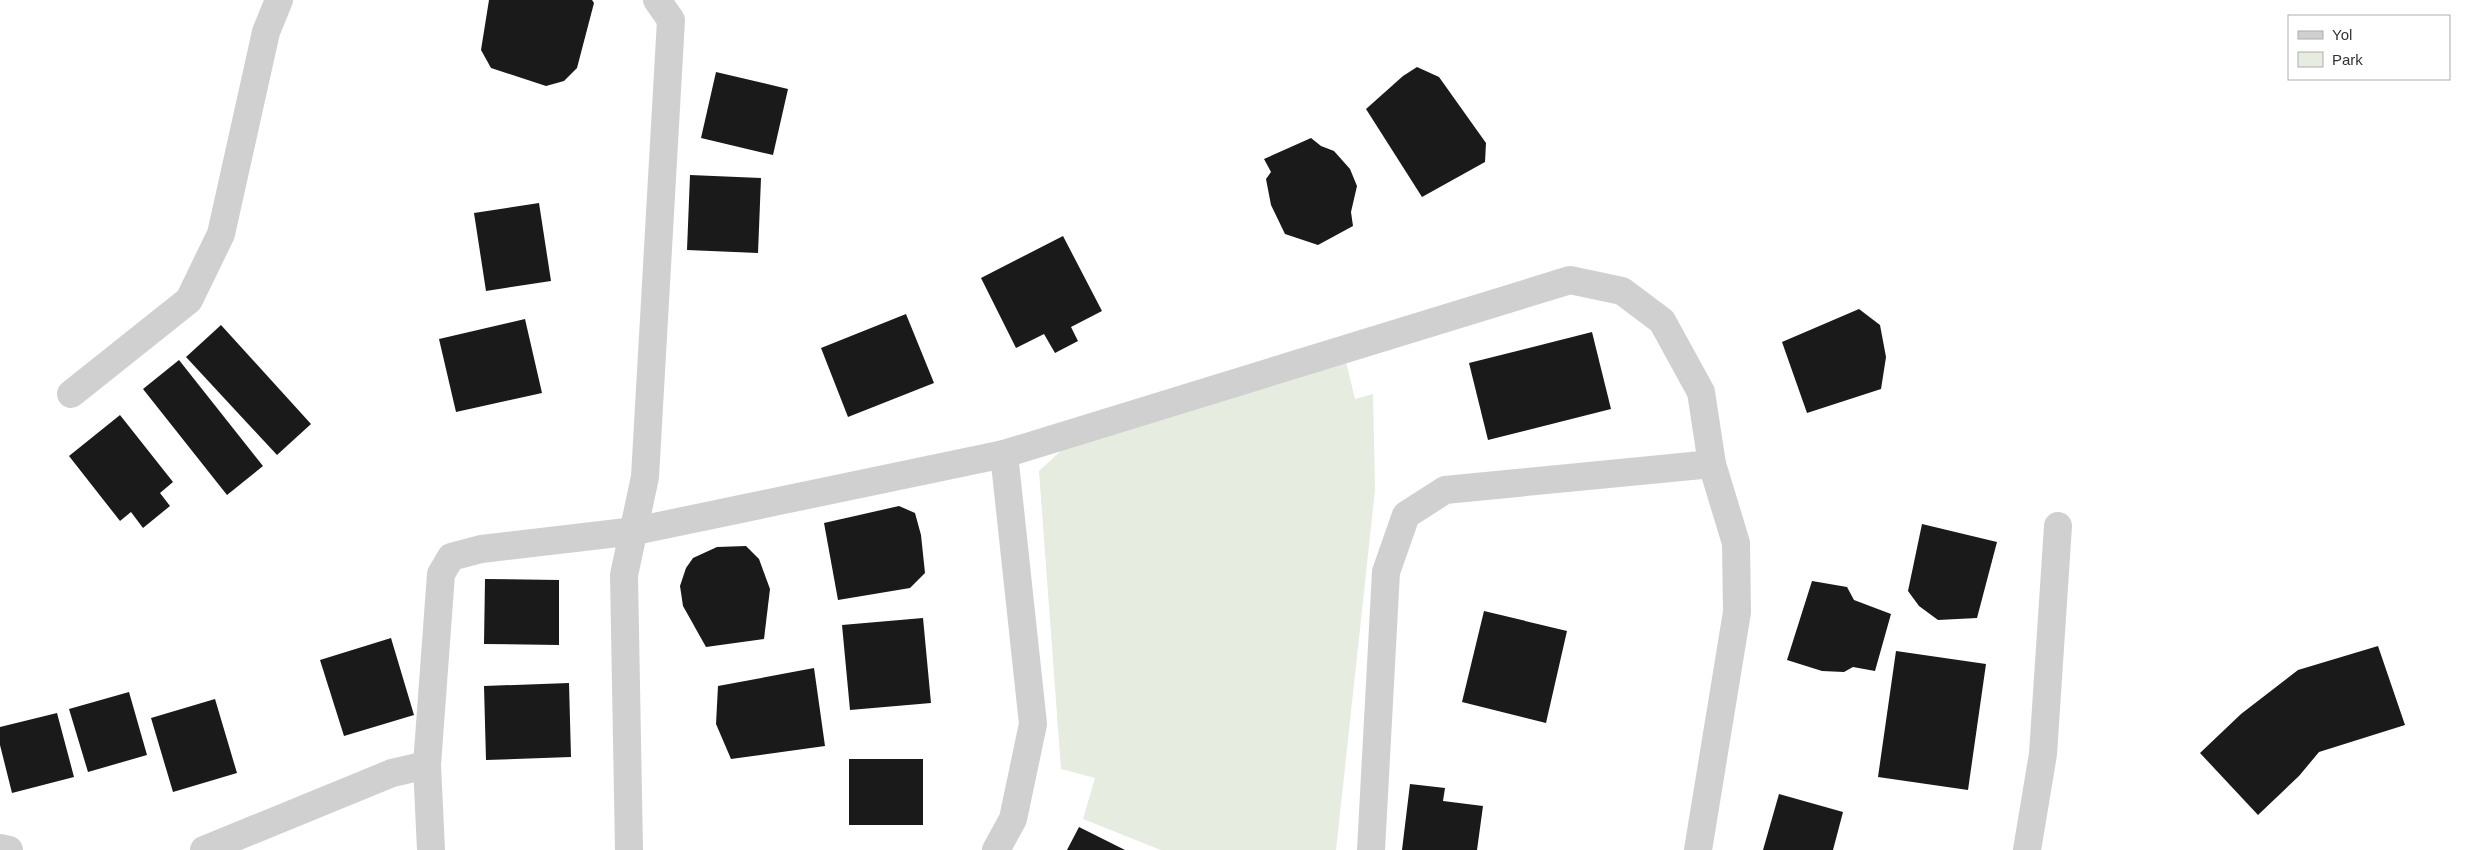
<svg xmlns="http://www.w3.org/2000/svg" width="2465" height="850" viewBox="0 0 2465 850" font-family="Helvetica,sans-serif">
<rect width="100%" height="100%" fill="#fff"/>
<path fill="#e6ecdf" d="M1346,362L1355,399L1373,394L1375,490L1336,850H1161L1083,819L1095,778L1061,769L1039,471L1063,449Z"/>
<g fill="#1a1a1a">
<path d="M489,0H592L594,3L577,68L564,81L546,86L491,68L481,50Z"/>
<path d="M1417,67L1439,77L1486,143L1485,162L1422,197L1366,109L1403,76Z"/>
<path d="M716,72L788,89L773,155L701,138Z"/>
<path d="M1311,138L1321,146L1334,151L1350,169L1357,186L1351,212L1353,226L1318,245L1285,234L1271,205L1266,179L1271,172L1264,159Z"/>
<path d="M690,175L761,178L758,253L687,250Z"/>
<path d="M539,203L551,281L486,291L474,213Z"/>
<path d="M1063,236L1102,311L1071,327L1078,341L1055,353L1044,334L1016,348L981,278Z"/>
<path d="M1859,309L1880,325L1886,357L1881,389L1807,413L1782,342Z"/>
<path d="M906,314L934,383L848,417L821,348Z"/>
<path d="M525,319L542,393L456,412L439,339Z"/>
<path d="M221,325L311,424L277,455L186,357Z"/>
<path d="M1592,332L1611,409L1488,440L1469,363Z"/>
<path d="M179,360L263,466L227,495L143,389Z"/>
<path d="M120,415L173,482L160,493L170,506L143,528L131,512L120,521L69,456Z"/>
<path d="M899,506L915,513L921,535L925,573L910,588L838,600L824,523Z"/>
<path d="M1922,524L1997,542L1977,618L1938,620L1919,606L1908,591Z"/>
<path d="M746,546L759,559L770,589L764,639L706,647L683,606L680,586L686,568L693,558L717,547Z"/>
<path d="M485,579L559,580V645L484,644Z"/>
<path d="M1812,581L1847,587L1854,600L1891,614L1875,671L1853,667L1844,672L1822,671L1787,660Z"/>
<path d="M1484,611L1567,631L1546,723L1462,702Z"/>
<path d="M923,618L931,703L850,710L842,625Z"/>
<path d="M391,638L414,715L344,736L320,660Z"/>
<path d="M2378,646L2405,725L2319,752L2299,776L2258,815L2200,753L2241,714L2298,670Z"/>
<path d="M1896,651L1986,664L1968,790L1878,777Z"/>
<path d="M814,668L825,746L731,759L716,724L718,686Z"/>
<path d="M569,683L571,757L486,760L484,686Z"/>
<path d="M129,692L147,755L88,772L69,709Z"/>
<path d="M215,699L237,773L173,792L151,718Z"/>
<path d="M57,713L74,777L12,793L0,745V727Z"/>
<rect x="849" y="759" width="74" height="66"/>
<path d="M1410,784L1445,788L1443,801L1483,806L1477,850H1402Z"/>
<path d="M1779,794L1843,812L1833,850H1763Z"/>
<path d="M1079,827L1125,850H1067Z"/>
</g>
<g fill="none" stroke-linecap="round" stroke-linejoin="round">
<g stroke="#d0d0d0" stroke-width="28">
<path d="M71,394L189,300L221,234L266,32L279,0"/>
<path d="M0,848L9,850"/>
<path d="M204,850L392,773L427,765"/>
<path d="M431,850L427,765L441,574L451,557L481,549L635,531L1004,454L1570,280L1622,291L1662,321L1701,392L1712,464L1736,543L1737,612L1698,850"/>
<path d="M629,850L624,575L645,477L671,20L657,0"/>
<path d="M996,850L1013,819L1033,724L1004,454"/>
<path d="M1371,850L1386,572L1406,515L1445,490L1712,464"/>
<path d="M2027,850L2043,754L2058,526"/>
</g>
</g>
<rect x="2288" y="15" width="162" height="65" fill="#ffffff" stroke="#adadad"/>
<rect x="2298" y="31" width="25" height="8" fill="#d0d0d0" stroke="#adadad"/>
<text x="2332" y="40" font-size="15" fill="#333333">Yol</text>
<rect x="2298" y="52" width="25" height="15" fill="#e6ecdf" stroke="#adadad"/>
<text x="2332" y="65" font-size="15" fill="#333333">Park</text>
</svg>
